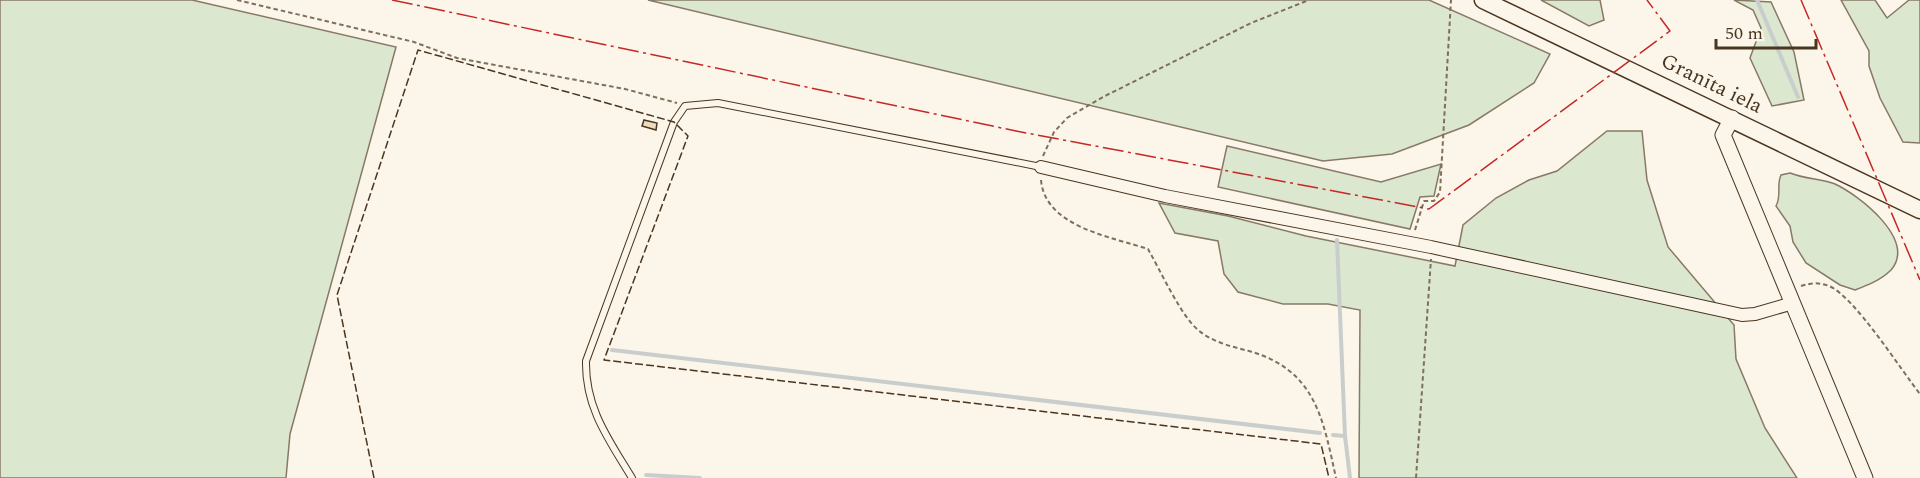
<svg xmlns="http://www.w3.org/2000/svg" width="1920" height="478" viewBox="0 0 1920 478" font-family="Spectral,serif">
<rect width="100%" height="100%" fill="#fbf6e9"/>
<g fill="#dce7d0" stroke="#887966" stroke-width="1.5">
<path d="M0,0H192L396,47L290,434L286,478H0Z"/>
<path d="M648,0H1429L1550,54L1534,83L1469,125L1392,154L1323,161Z"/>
<path d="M1541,0H1600L1604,20L1589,26Z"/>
<path d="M1734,0L1771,2L1794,52L1804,100L1772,106L1750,58L1761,28L1753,10Z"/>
<path d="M1841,0H1875L1887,18L1909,0H1920V143L1903,142L1880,98L1869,66V51Z"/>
<path d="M1607,131H1642L1647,180L1668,247L1734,325L1736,359L1765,428L1797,478H1359L1360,310L1328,304H1283L1238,292L1224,274L1218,241L1175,233L1159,203L1228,216L1306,236L1455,266L1463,225L1496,198L1529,180L1557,171Z"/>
<path d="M1227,146L1381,182L1441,164L1434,196L1420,197L1410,229L1218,187Z"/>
<path d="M1790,173C1805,179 1822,179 1835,184C1859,195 1917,240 1891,270C1881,280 1868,285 1855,290L1840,285L1806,263L1793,242L1790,226L1776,206C1782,195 1776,186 1781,175Z"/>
</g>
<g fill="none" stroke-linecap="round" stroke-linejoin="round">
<g stroke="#c9cecd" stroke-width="4">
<path d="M1757,0L1798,97"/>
<path d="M1337,240L1345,436L1350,478"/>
<path d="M612,350L1320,433"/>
<path d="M1333,435L1344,436"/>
<path d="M646,475L700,478"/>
</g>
</g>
<path fill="#ecdcbc" stroke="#4a3520" stroke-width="1.5" d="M644,120L657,123L656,130L642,126Z"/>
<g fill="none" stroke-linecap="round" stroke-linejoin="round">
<defs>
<path id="service" d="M632,478C609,440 585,408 586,361L674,122L685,106L718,103L1041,167"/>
<path id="minor" d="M1041,167L1165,196L1431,247L1742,315L1755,314L1793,303"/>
<path id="tertiary" d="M1732,118L1723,135L1865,478"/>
<path id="secondary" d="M1483,0L1920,210"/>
</defs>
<use href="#service" stroke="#4a3520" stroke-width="8"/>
<use href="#minor" stroke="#4a3520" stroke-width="14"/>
<use href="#tertiary" stroke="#4a3520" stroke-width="17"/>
<use href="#secondary" stroke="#4a3520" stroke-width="19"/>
<g stroke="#7f6f5c" stroke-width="2" stroke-dasharray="4.5 3" stroke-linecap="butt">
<path d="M237,0L414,42L457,58L625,89L677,103"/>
<path d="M1043,156L1054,132L1067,118L1103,97L1251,23L1309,0"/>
<path d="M1041,180C1045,227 1112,237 1148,249C1161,272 1176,305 1192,324C1207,341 1229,346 1249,351C1316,370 1323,419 1336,478"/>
<path d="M1415,230L1424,201H1434L1440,192L1451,0"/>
<path d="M1801,286C1811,283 1819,282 1829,286C1854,296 1901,370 1920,394"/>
<path d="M1416,478L1431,259"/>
</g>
<use href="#service" stroke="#fbf6e9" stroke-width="6"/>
<use href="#minor" stroke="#fbf6e9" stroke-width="12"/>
<use href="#tertiary" stroke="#fbf6e9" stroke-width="15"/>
<use href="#secondary" stroke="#fbf6e9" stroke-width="16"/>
<path stroke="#4a3520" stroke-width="1.5" stroke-dasharray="8 3" stroke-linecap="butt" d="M374,478L337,295L418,50L674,122L688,136L604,360L1321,444L1329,478"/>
<g stroke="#c62828" stroke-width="1.5" stroke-dasharray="21 4.5 3 4.5" stroke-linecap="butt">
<path d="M392,0L1016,131L1429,209L1670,31L1647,0"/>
<path d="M1801,0L1920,280"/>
</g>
</g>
<g text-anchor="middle" stroke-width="4.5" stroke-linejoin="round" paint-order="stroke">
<g font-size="21" fill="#4a3520" stroke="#fbf6e9">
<text transform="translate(1712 83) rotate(26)" y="7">Granīta iela</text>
</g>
</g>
<path d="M1716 39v9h100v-9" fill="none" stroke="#4a3520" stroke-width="3"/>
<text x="1725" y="39" font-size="18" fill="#4a3520" stroke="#fbf6e9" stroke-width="4.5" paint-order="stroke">50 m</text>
</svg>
